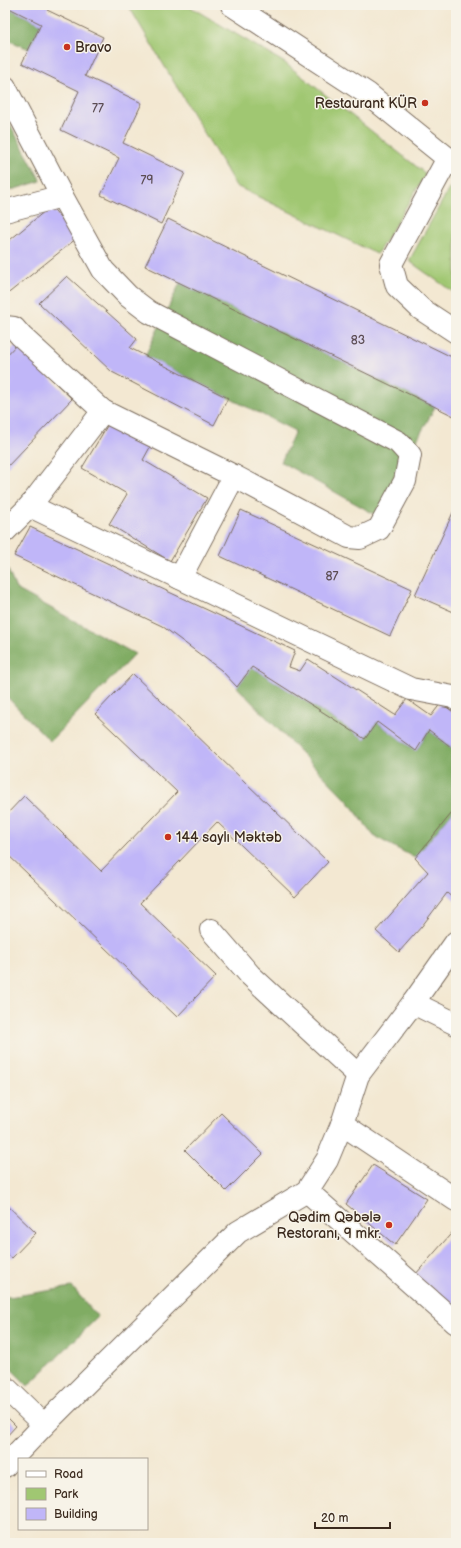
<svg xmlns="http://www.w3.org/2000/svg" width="461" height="1548" viewBox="0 0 461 1548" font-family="'Balsamiq Sans',sans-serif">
<rect width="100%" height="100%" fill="#f7f3e8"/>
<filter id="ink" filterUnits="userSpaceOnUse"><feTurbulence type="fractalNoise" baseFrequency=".025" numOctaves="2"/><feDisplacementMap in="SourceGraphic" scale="8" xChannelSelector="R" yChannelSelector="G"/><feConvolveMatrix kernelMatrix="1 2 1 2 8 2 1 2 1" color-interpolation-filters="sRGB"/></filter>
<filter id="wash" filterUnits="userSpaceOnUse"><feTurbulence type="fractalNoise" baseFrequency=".012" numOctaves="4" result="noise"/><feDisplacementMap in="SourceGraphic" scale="16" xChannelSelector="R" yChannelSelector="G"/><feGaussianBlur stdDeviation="0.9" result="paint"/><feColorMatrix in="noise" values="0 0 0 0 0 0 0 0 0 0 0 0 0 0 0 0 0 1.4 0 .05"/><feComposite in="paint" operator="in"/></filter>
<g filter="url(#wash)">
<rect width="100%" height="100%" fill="#f3e8d2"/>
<g fill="#a0c772" stroke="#6e7848">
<path d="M128,5H187L285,63L426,174L377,254L236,186Z"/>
<path d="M450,187L456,192V294L409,261Z"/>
</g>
<g fill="#80ac64" stroke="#5e6b41">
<path d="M5,6L41,24L29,49L5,39Z"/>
<path d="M5,115L41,181L5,192Z"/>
<path d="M180,283L435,407L376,515L281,462L295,431L145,356Z"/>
<path d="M5,563L16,589L135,654L50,741L5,695Z"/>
<path d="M252,667L365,739L377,722L416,751L429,730L456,751V808L415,858L374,836L347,800L237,687Z"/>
<path d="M72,1287L98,1317L28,1386L5,1363V1296L9,1297Z"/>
</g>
<g id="blocks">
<g fill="#c0b6f8">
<path d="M5,5H49L47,10L103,37L85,76L142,103L123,143L185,173L161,224L101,195L119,158L61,130L79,91L22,63L41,24L5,6Z"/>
<path d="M51,206L77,238L5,296V244Z"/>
<path d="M168,219L456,359V417L145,266Z"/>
<path d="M67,276L137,339L130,348L228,398L214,425L112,372L39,303Z"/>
<path d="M16,345L72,399L5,469V357Z"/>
<path d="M113,416L154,440L143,460L207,498L170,561L109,524L127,494L82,468Z"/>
<path d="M456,506V613L415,595Z"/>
<path d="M241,510L412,589L390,636L220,556Z"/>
<path d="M30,527L295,651L289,667L300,671L308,659L395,715L407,699L431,716L441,703L456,714V751L429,730L416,751L377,722L365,739L252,667L237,687L221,670L162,626L14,556Z"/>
<path d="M133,674L328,862L295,897L217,822L140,903L216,976L177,1017L5,852V816L24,796L101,871L177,792L95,714Z"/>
<path d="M456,808V901L447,893L422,926L399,952L376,931L428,872L415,858Z"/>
<path d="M221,1113L263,1154L226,1191L185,1150Z"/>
<path d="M373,1165L427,1199L395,1245L346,1204Z"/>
<path d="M5,1203L36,1233L12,1258L5,1252Z"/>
<path d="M456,1228V1311L415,1275Z"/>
<path d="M5,1415L16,1426L5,1438Z"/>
</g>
</g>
</g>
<g filter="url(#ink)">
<use href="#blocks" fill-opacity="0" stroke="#7b6c5d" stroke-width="1"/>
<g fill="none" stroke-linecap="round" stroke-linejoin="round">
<defs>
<g id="minor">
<path d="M232,5L368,94L456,165"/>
<path d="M5,87L62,196L103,270L128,296L149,312L398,442L410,455L405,481L379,529L360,538L349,537L234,476L103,411L21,336L14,328L5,327"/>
<path d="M448,158L391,264L397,286L421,309L456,332"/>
<path d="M5,211L62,196"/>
<path d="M30,506L411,689L453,697L456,699"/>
<path d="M5,531L30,506L103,411"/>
<path d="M180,578L234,476"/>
<path d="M211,930L250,975L358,1075"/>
<path d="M413,1003L456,1024"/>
<path d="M342,1124L456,1200"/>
<path d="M307,1191L456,1323"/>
<path d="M5,1387L44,1425"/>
<path d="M5,1466L44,1425L238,1232L307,1191L327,1160L342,1124L358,1075L413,1003L456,942"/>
</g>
</defs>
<use href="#minor" stroke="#7b6c5d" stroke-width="24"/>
<use href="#minor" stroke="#fff" stroke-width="22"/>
</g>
</g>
<g fill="#c8321e" stroke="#f7f3e8" stroke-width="1.5">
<circle cx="67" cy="47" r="4"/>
<circle cx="425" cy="103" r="4"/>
<circle cx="168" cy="837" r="4"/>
<circle cx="389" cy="1225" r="4"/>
</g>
<g text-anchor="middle" stroke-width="3" stroke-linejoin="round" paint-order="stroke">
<g font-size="12" fill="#5c4d54">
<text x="98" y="112">77</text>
<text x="147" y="184">79</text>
<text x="358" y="344">83</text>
<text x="332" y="580">87</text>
</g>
<g font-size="14" fill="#3b2a1e" stroke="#f7f3e8" text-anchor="start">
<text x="75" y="52">Bravo</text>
<text x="417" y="108" text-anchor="end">Restaurant KÜR</text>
<text x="176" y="842">144 saylı Məktəb</text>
<text x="381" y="1222" text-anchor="end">Qədim Qəbələ<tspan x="381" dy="16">Restoranı, 9 mkr.</tspan></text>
</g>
</g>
<rect width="461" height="1548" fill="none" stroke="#f7f3e8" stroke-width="20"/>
<rect x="18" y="1458" width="130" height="72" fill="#f7f3e8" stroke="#aca397"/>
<rect x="26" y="1471" width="20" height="6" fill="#ffffff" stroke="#aca397"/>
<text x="54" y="1478" font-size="12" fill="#3b2a1e">Road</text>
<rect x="26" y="1488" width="20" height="12" fill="#a0c772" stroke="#aca397"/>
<text x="54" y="1498" font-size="12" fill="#3b2a1e">Park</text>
<rect x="26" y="1508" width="20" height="12" fill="#c0b6f8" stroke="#aca397"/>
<text x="54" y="1518" font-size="12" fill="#3b2a1e">Building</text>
<path d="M315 1522v6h75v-6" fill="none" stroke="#3b2a1e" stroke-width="2"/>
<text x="321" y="1522" font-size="12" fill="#3b2a1e" stroke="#f7f3e8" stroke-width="3" paint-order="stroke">20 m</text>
</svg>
